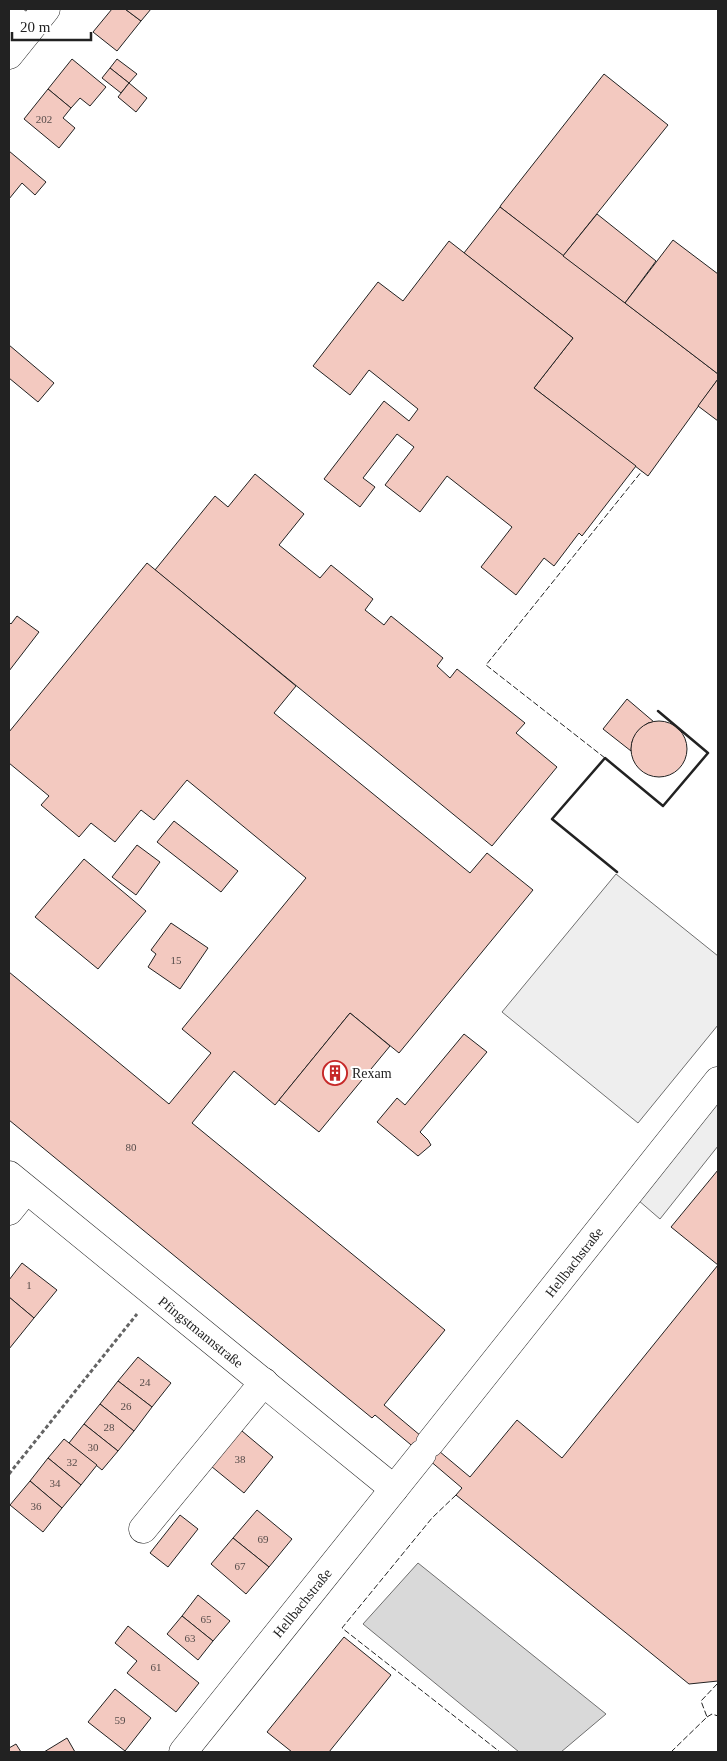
<svg xmlns="http://www.w3.org/2000/svg" width="727" height="1761" viewBox="0 0 727 1761" font-family="'Times New Roman',serif">
<rect width="100%" height="100%" fill="#fff"/>
<g fill="#eee" stroke="#6f6f6f">
<path d="M616,874L718,956V1025L638,1123L502,1012Z"/>
<path d="M718,1102V1146L660,1219L638,1200Z"/>
</g>
<path fill="#d9d9d9" stroke="#6f6f6f" d="M418,1563L606,1714L561,1752H519L363,1624Z"/>
<g fill="#f3c9c0" stroke="#222">
<path d="M112,9H125L141,21L117,51L93,32Z"/>
<path d="M125,9H151L141,21Z"/>
<path d="M72,59L106,87L90,106L80,98L71,108L48,89Z"/>
<path d="M117,59L137,74L129,83L110,68Z"/>
<path d="M110,68L129,83L121,93L102,78Z"/>
<path d="M604,74L668,125L563,256L500,207L501,205Z"/>
<path d="M129,83L147,98L136,112L118,97Z"/>
<path d="M48,89L71,108L63,118L75,128L59,148L24,119Z"/>
<path d="M9,151L46,182L35,195L22,183L9,199Z"/>
<path d="M500,207L718,374V379L648,476L534,388L573,338L464,253Z"/>
<path d="M597,214L656,261L625,303L563,256Z"/>
<path d="M673,240L718,274V374L625,303Z"/>
<path d="M449,241L573,338L534,388L636,466L582,536L579,533L554,566L544,558L516,595L481,567L512,527L447,476L420,512L385,485L414,447L397,434L363,478L375,487L360,507L324,479L384,401L409,421L418,409L369,370L350,395L313,366L378,282L403,301Z"/>
<path d="M9,345L54,383L38,402L9,378Z"/>
<path d="M718,379V421L698,406Z"/>
<path d="M255,474L304,514L279,545L320,578L331,565L373,599L365,610L384,625L391,616L443,658L437,666L450,678L457,669L525,723L516,733L557,767L492,846L155,570L215,496L228,507Z"/>
<path d="M147,563L296,686L274,713L470,873L487,853L533,890L399,1053L350,1013L275,1105L234,1071L192,1123L445,1330L384,1405L470,1477L517,1420L562,1458L718,1265L671,1227L718,1170V1681L689,1684L456,1495L462,1488L422,1454L375,1415L372,1418L9,1120V972L169,1104L211,1053L182,1029L306,878L187,780L154,820L141,810L115,842L91,823L79,837L41,805L49,796L9,763V732Z"/>
<path d="M17,616L39,632L9,671V622L11,624Z"/>
<path d="M627,699L654,722L648,723L638,731L632,742L631,751L603,729Z"/>
<circle cx="659" cy="749" r="28"/>
<path d="M174,821L238,871L221,892L157,842Z"/>
<path d="M137,845L160,862L136,895L112,877Z"/>
<path d="M84,859L146,911L98,969L35,917Z"/>
<path d="M171,923L208,948L180,989L148,967L156,954L151,950Z"/>
<path d="M350,1013L390,1046L319,1132L279,1100Z"/>
<path d="M464,1034L487,1052L420,1132L428,1140L431,1145L418,1156L377,1122L397,1098L405,1105Z"/>
<path d="M22,1263L57,1290L34,1318L9,1297V1280Z"/>
<path d="M9,1297L34,1318L9,1349Z"/>
<path d="M138,1357L171,1383L152,1407L118,1381Z"/>
<path d="M118,1381L152,1407L134,1431L100,1404Z"/>
<path d="M100,1404L134,1431L118,1451L84,1424Z"/>
<path d="M84,1424L118,1451L102,1470L69,1443Z"/>
<path d="M236,1426L273,1457L244,1493L206,1462Z"/>
<path d="M64,1439L97,1465L81,1485L48,1458Z"/>
<path d="M48,1458L81,1485L62,1508L30,1481Z"/>
<path d="M30,1481L62,1508L43,1532L10,1505Z"/>
<path d="M257,1510L292,1539L269,1567L233,1538Z"/>
<path d="M180,1515L198,1529L168,1567L150,1553Z"/>
<path d="M233,1538L269,1567L246,1594L211,1564Z"/>
<path d="M198,1595L230,1621L213,1641L182,1616Z"/>
<path d="M182,1616L213,1641L198,1660L167,1634Z"/>
<path d="M128,1626L199,1683L176,1712L127,1673L137,1661L115,1643Z"/>
<path d="M344,1637L391,1675L329,1752H292L267,1732Z"/>
<path d="M115,1689L151,1718L125,1751L88,1722Z"/>
<path d="M67,1738L75,1752H44Z"/>
<path d="M16,1744L21,1752H9V1748Z"/>
</g>
<g fill="none" stroke-linecap="round" stroke-linejoin="round">
<defs>
<g id="minor">
<path d="M9,16L28,31"/>
<path d="M9,55L46,9"/>
<path d="M9,1175L394,1489"/>
<path d="M9,1211L26,1190"/>
<path d="M430,1443L718,1081"/>
<path d="M143,1529L264,1382"/>
<path d="M183,1752L422,1454"/>
</g>
</defs>
<use href="#minor" stroke="#222" stroke-width="29"/>
<path stroke="#646464" stroke-width="3" stroke-dasharray="4 2.5" stroke-linecap="butt" d="M9,1474L137,1314"/>
<use href="#minor" stroke="#fff" stroke-width="28"/>
<g stroke="#222" stroke-width="1" stroke-dasharray="6 2.5" stroke-linecap="butt">
<path d="M605,758L486,665L642,471"/>
<path d="M456,1495L432,1518L342,1628L500,1752"/>
<path d="M707,1717L712,1714L718,1716"/>
<path d="M671,1752L707,1717L701,1701L718,1683"/>
</g>
<path stroke="#222" stroke-width="2.5" d="M617,872L552,819L605,758L663,806L708,753L658,711"/>
</g>
<defs>
<symbol id="building-ring" viewBox="-11 -11 22 22"><circle r="9.5" fill="#fff" stroke="#c62828" stroke-width="1.5"/><path d="M-4-6H4V6H1V3H-1V6H-4ZM-2.5-4.3h1.7v1.8h-1.7ZM.8-4.3h1.7v1.8H.8ZM-2.5-1h1.7V.8h-1.7ZM.8-1h1.7V.8H.8Z" fill="#c62828"/></symbol>
</defs>
<g fill-rule="evenodd">
<use href="#building-ring" x="321" y="1059" width="28" height="28"/>
</g>
<g text-anchor="middle" stroke-width="4" stroke-linejoin="round" paint-order="stroke">
<g font-size="11" fill="#564c4a">
<text x="44" y="123">202</text>
<text x="176" y="964">15</text>
<text x="131" y="1151">80</text>
<text x="29" y="1289">1</text>
<text x="145" y="1386">24</text>
<text x="126" y="1410">26</text>
<text x="109" y="1431">28</text>
<text x="93" y="1451">30</text>
<text x="240" y="1463">38</text>
<text x="72" y="1466">32</text>
<text x="55" y="1487">34</text>
<text x="36" y="1510">36</text>
<text x="263" y="1543">69</text>
<text x="240" y="1570">67</text>
<text x="206" y="1623">65</text>
<text x="190" y="1642">63</text>
<text x="156" y="1671">61</text>
<text x="120" y="1724">59</text>
</g>
<g font-size="14" fill="#222" stroke="#fff" text-anchor="start">
<text x="352" y="1078">Rexam</text>
</g>
<g font-size="14" fill="#222" stroke="#fff">
<text transform="translate(574 1262) rotate(-52)" y="5">Hellbachstraße</text>
<text transform="translate(201 1332) rotate(39)" y="5">Pfingstmannstraße</text>
<text transform="translate(302 1603) rotate(-51)" y="5">Hellbachstraße</text>
</g>
</g>
<rect width="727" height="1761" fill="none" stroke="#222222" stroke-width="20"/>
<path d="M12 32v8h79v-8" fill="none" stroke="#222222" stroke-width="2.5"/>
<text x="20" y="32" font-size="15" fill="#222222" stroke="#ffffff" stroke-width="4" paint-order="stroke">20 m</text>
</svg>
